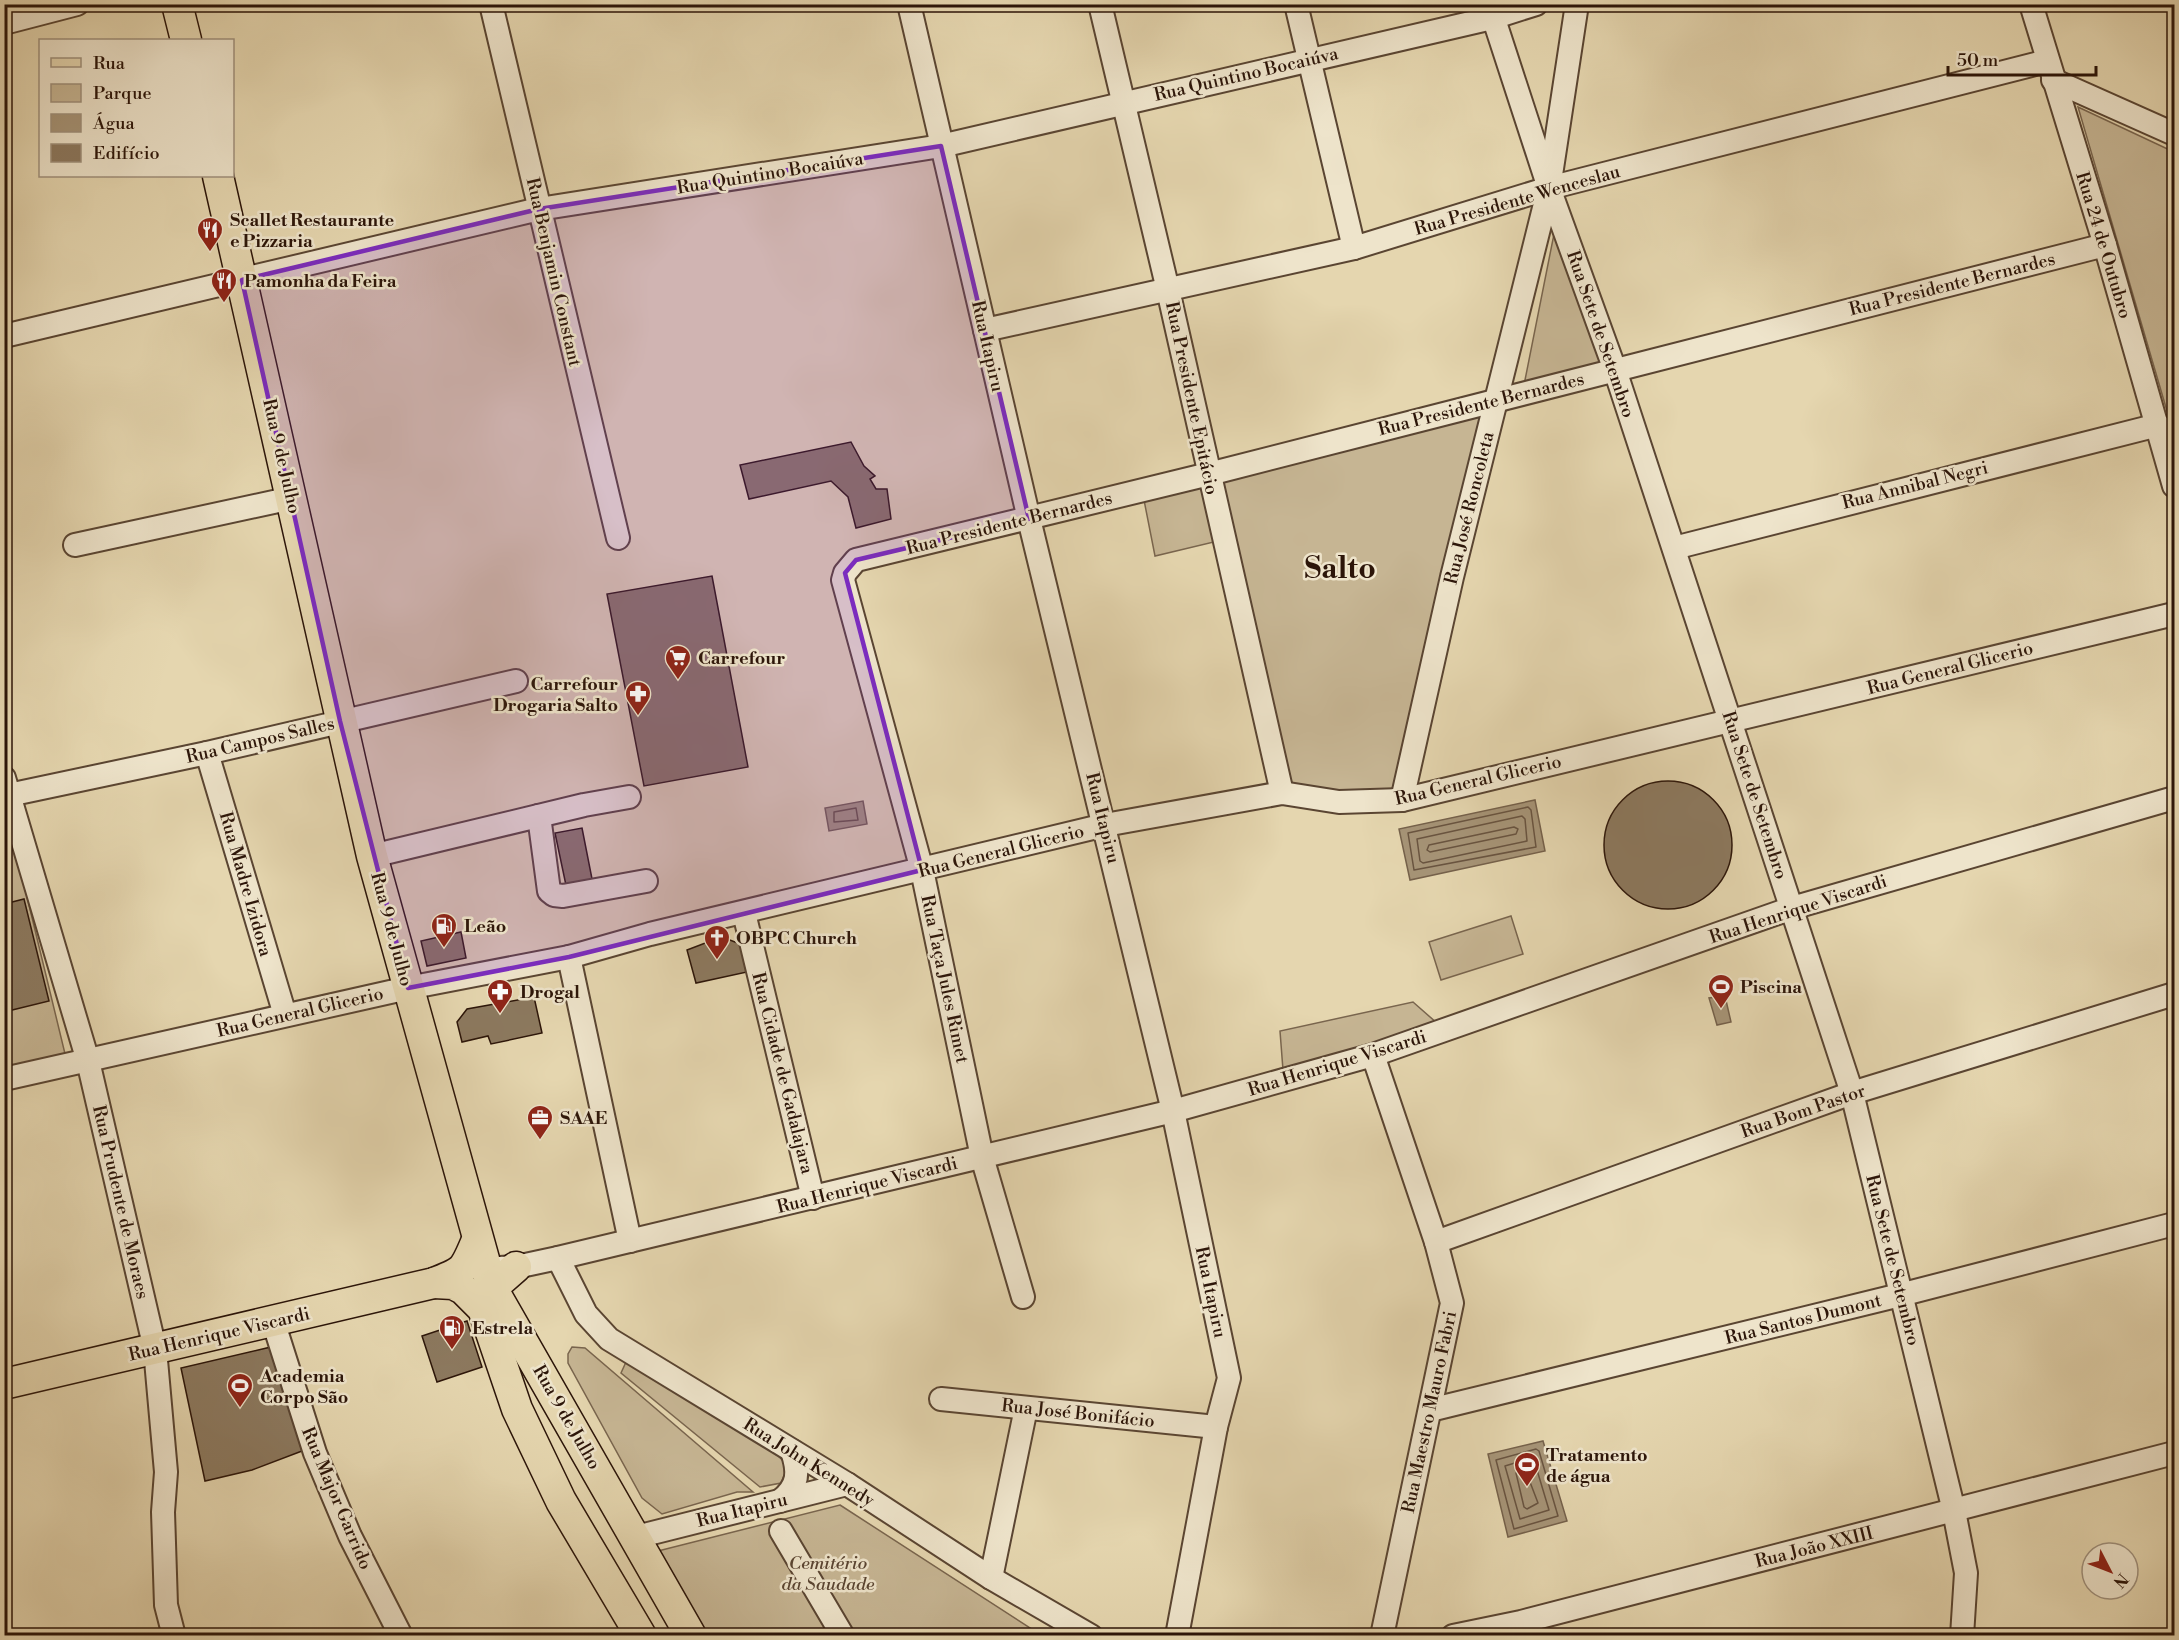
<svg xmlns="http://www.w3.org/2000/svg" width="2179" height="1640" viewBox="0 0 2179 1640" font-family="'Libre Bodoni',serif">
<rect width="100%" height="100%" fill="#e5d6af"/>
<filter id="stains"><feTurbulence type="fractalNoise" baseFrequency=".00333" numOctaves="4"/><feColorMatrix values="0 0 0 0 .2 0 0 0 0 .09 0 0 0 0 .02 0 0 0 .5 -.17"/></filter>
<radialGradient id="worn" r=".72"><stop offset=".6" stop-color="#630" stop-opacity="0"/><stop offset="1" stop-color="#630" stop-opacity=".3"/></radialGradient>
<g fill="#c6b593" stroke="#79654e" stroke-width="1.5">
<path d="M2078,107L2174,152V435Z"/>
<path d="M1556,224L1607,365L1524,385Z"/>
<path d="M1492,402L1398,800L1283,791L1212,476Z"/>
<path d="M1205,485L1218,541L1155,556L1144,500Z"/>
<path d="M4,802L67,1062L4,1068Z"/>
<path d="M1511,916L1523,954L1441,980L1429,942Z"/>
<path d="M1413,1002L1438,1024L1283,1070L1280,1031Z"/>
<path d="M572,1347L585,1348L753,1492H737L662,1514L642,1498L568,1363V1354Z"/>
<path d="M626,1362L773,1450L783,1461L786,1471L781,1483L760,1487L621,1373Z"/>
<path d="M840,1505L1041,1635H706L658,1551Z"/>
</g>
<g fill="#a69477" stroke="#75614b" stroke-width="1.5">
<path d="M1535,800L1545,851L1410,880L1399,829Z"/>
<path d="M863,801L867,824L829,831L825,808Z"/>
<path d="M1725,996L1731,1022L1717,1025L1709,998Z"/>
<path d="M1543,1441L1567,1521L1508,1537L1488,1454Z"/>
</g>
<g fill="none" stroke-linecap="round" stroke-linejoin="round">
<g stroke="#695440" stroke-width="1.5">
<path d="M1528,807L1531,810L1536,847L1414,870L1408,833Z"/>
<path d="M856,808L858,820L834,822V812Z"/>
<path d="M1522,816L1525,819L1527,841L1423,863L1420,861L1417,839Z"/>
<path d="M1514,827L1518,829L1516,834L1430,852L1427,850L1429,845Z"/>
<path d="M1536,1449L1539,1451L1558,1516L1514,1529L1496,1460Z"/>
<path d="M1531,1458L1534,1460L1549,1510L1520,1519L1505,1466Z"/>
<path d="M1525,1469L1538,1503L1527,1509L1524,1507L1516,1473Z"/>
</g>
</g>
<g fill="#8c795f" stroke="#2c1509" stroke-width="1.5">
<path d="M851,442L864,466L875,476L870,479L876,489H887L891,519L856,528L848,497L831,481L749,499L740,465Z"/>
<path d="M712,576L748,767L644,786L607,594Z"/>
<circle cx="1668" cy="845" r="64"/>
<path d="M582,828L593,884L567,890L555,833Z"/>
<path d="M24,899L49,1001L4,1012V904Z"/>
<path d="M461,932L466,958L427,966L421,941Z"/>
<path d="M721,937L722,941L730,940L740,944L747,972L696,983L687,950Z"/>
<path d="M534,997L542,1033L491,1044L488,1036L462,1042L457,1022L467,1009Z"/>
<path d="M467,1321L482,1367L437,1382L422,1336Z"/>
<path d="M271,1347L302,1451L252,1470L205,1481L181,1368Z"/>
</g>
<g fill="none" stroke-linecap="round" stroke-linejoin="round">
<defs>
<g id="minor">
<path d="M491,4L618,538"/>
<path d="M909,4L1029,519L1173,1111L1229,1378L1216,1427L1177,1636"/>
<path d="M1100,4L1168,290L1282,793"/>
<path d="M1296,4L1354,248"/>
<path d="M1489,4L1549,188L1615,370L1852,1093L1954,1511L1966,1573L1962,1636"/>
<path d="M2031,4L2105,245L2174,486"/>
<path d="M4,23L77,4"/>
<path d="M2053,80L2174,134"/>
<path d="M985,330L1354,248L1549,188L2047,61"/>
<path d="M4,336L539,209L941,146L1492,18L1536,4"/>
<path d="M75,545L292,498"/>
<path d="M1674,548L2158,425"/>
<path d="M207,753L285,1015"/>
<path d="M4,778L88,1061L155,1349L166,1472L163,1512L166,1605L174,1636"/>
<path d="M4,796L207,753L516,681"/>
<path d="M1402,800L1452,577L1549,188L1577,4"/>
<path d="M539,816L549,891L554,895L563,896L646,881"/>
<path d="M372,856L584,805L629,797"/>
<path d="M744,913L813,1198"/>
<path d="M569,957L630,1241"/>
<path d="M1373,1055L1436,1242L1452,1303L1382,1636"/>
<path d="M4,1079L408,988L569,957L650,934L1105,825L1282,793L1339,802L1402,800L2174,614"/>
<path d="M1436,1242L1852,1093L2174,994"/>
<path d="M558,1258L586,1314L609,1339L847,1484L991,1578L1091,1636"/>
<path d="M500,1268L516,1267L558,1258L1173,1111L1373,1055L1792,908L2174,798"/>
<path d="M1023,1297L982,1157L922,870L843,580L845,573L856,560L1209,474L2105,245"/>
<path d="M273,1321L315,1453L350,1536L401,1636"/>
<path d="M941,1399L1216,1427"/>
<path d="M1430,1410L1900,1295L2174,1224"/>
<path d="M780,1501C799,1486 799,1472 792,1451"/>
<path d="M781,1531L843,1636"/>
<path d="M636,1537L847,1484"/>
<path d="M991,1578L1026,1408"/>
<path d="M1453,1636L1521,1622L2174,1453"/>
</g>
<g id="major">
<path d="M177,4L186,40"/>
<path d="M218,176L372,856L492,1288L691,1636"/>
<path d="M434,1283L453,1284L463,1289L483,1309L517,1409L561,1501L641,1636"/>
<path d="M486,1302L492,1288L516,1267"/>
<path d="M4,1384L434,1283C465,1271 464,1271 477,1240"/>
</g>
</defs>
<use href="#minor" stroke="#5a4532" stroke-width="26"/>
<use href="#major" stroke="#2c1509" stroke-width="33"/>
<use href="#minor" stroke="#eee4cb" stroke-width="22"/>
<use href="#major" stroke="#e5d6af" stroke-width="30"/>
</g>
<path fill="#7b2cbf" fill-opacity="0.2" stroke="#7b2cbf" stroke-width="4.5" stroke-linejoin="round" d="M941,146L1029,519L856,560L845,573L922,870L569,957L408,988L340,721L242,280L539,209Z"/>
<defs>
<symbol id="restaurant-pin" viewBox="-11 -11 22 30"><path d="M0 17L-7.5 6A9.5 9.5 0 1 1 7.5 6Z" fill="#8f2418" stroke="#eee4cb"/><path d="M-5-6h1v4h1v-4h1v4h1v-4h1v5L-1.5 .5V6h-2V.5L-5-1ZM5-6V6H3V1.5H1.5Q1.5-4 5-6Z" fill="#fff"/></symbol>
<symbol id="supermarket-pin" viewBox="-11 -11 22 30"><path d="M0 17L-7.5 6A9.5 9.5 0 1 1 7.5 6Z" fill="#8f2418" stroke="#eee4cb"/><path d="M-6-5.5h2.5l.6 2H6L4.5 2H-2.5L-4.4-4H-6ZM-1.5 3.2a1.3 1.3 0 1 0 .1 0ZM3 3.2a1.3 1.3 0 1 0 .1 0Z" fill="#fff"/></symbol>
<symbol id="pharmacy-pin" viewBox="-11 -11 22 30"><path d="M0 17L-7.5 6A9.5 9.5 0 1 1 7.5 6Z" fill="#8f2418" stroke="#eee4cb"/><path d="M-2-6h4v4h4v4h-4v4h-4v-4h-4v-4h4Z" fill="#fff"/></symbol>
<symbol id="fuel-pin" viewBox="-11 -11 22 30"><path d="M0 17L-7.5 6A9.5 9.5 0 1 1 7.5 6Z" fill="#8f2418" stroke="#eee4cb"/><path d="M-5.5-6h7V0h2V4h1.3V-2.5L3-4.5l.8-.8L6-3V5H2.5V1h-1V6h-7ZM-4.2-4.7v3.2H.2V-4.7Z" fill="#fff"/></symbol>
<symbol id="church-pin" viewBox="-11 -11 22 30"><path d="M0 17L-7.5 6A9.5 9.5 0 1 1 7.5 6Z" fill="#8f2418" stroke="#eee4cb"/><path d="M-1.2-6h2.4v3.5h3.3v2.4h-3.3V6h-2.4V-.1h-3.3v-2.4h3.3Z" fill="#fff"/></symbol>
<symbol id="stadium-pin" viewBox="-11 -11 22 30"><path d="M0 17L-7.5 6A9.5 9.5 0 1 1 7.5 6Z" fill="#8f2418" stroke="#eee4cb"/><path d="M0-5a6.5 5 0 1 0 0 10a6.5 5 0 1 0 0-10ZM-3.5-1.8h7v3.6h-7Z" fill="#fff"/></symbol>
<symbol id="office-pin" viewBox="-11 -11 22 30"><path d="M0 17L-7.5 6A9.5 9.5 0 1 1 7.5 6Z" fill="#8f2418" stroke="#eee4cb"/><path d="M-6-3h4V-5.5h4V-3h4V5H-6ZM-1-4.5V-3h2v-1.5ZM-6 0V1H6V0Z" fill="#fff"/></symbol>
</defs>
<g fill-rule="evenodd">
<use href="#restaurant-pin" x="195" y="215" width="30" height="40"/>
<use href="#restaurant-pin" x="209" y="266" width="30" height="40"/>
<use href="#supermarket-pin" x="663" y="643" width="30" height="40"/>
<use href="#pharmacy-pin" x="623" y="679" width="30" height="40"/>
<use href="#fuel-pin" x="429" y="911" width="30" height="40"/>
<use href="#church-pin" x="702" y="923" width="30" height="40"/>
<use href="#stadium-pin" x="1706" y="972" width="30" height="40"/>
<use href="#pharmacy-pin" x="485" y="977" width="30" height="40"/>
<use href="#office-pin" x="525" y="1103" width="30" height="40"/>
<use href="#fuel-pin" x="437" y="1313" width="30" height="40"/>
<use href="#stadium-pin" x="225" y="1371" width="30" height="40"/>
<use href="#stadium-pin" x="1512" y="1450" width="30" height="40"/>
</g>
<g text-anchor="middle" stroke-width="5" stroke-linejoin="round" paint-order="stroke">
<g font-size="18" fill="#2c1509" stroke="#eee4cb">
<text transform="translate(1246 74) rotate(-13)" y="6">Rua Quintino Bocaiúva</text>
<text transform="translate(770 173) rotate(-9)" y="6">Rua Quintino Bocaiúva</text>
<text transform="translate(1517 200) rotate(-16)" y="6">Rua Presidente Wenceslau</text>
<text transform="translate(2104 245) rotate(73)" y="6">Rua 24 de Outubro</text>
<text transform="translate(554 272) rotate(77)" y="6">Rua Benjamin Constant</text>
<text transform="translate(1952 284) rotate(-14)" y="6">Rua Presidente Bernardes</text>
<text transform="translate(1601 334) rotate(71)" y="6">Rua Sete de Setembro</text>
<text transform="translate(988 346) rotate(77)" y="6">Rua Itapiru</text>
<text transform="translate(1192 398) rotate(78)" y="6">Rua Presidente Epitácio</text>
<text transform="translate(1481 404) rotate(-14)" y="6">Rua Presidente Bernardes</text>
<text transform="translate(282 456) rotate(77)" y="6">Rua 9 de Julho</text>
<text transform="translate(1915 485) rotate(-14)" y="6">Rua Annibal Negri</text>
<text transform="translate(1469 508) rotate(-76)" y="6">Rua José Roncoleta</text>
<text transform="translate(1009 523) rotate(-14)" y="6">Rua Presidente Bernardes</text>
<text transform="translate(1950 668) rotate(-14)" y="6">Rua General Glicerio</text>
<text transform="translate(260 740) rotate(-13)" y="6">Rua Campos Salles</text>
<text transform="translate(1478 780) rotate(-13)" y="6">Rua General Glicerio</text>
<text transform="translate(1755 795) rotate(72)" y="6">Rua Sete de Setembro</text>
<text transform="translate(1103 818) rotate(76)" y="6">Rua Itapiru</text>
<text transform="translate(1001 851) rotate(-14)" y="6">Rua General Glicerio</text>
<text transform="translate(246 884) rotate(74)" y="6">Rua Madre Izidora</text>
<text transform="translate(1798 909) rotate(-18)" y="6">Rua Henrique Viscardi</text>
<text transform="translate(392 929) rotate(75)" y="6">Rua 9 de Julho</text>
<text transform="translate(945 979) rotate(78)" y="6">Rua Taça Jules Rimet</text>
<text transform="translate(300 1012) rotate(-13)" y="6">Rua General Glicerio</text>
<text transform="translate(1337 1063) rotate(-17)" y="6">Rua Henrique Viscardi</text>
<text transform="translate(783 1073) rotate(76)" y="6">Rua Cidade de Gadalajara</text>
<text transform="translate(1803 1111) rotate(-19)" y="6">Rua Bom Pastor</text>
<text transform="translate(867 1185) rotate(-14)" y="6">Rua Henrique Viscardi</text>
<text transform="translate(121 1202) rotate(77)" y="6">Rua Prudente de Moraes</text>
<text transform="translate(1893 1260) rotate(76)" y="6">Rua Sete de Setembro</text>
<text transform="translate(1211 1292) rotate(78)" y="6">Rua Itapiru</text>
<text transform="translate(1803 1319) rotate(-14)" y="6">Rua Santos Dumont</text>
<text transform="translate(219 1334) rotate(-13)" y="6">Rua Henrique Viscardi</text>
<text transform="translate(1429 1412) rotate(-78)" y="6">Rua Maestro Mauro Fabri</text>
<text transform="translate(1078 1413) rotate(6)" y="6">Rua José Bonifácio</text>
<text transform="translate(567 1417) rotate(60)" y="6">Rua 9 de Julho</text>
<text transform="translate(809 1462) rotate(32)" y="6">Rua John Kennedy</text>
<text transform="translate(337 1498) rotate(67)" y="6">Rua Major Garrido</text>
<text transform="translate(742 1510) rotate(-14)" y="6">Rua Itapiru</text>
<text transform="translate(1814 1547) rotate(-14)" y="6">Rua João XXIII</text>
</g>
<g font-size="18" font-weight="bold" fill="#2c1509" stroke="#eee4cb" text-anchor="start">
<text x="230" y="226">Scallet Restaurante<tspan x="230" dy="21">e Pizzaria</tspan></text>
<text x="244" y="287">Pamonha da Feira</text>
<text x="698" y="664">Carrefour</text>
<text x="618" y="690" text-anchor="end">Carrefour<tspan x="618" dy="21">Drogaria Salto</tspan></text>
<text x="464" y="932">Leão</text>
<text x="736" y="944">OBPC Church</text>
<text x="1740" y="993">Piscina</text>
<text x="520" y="998">Drogal</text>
<text x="560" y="1124">SAAE</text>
<text x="472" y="1334">Estrela</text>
<text x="260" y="1382">Academia<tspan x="260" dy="21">Corpo São</tspan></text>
<text x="1546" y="1461">Tratamento<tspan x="1546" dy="21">de água</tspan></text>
</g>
<g font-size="18" font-style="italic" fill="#5a4532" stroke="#eee4cb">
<text x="828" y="1569">Cemitério<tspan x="828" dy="21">da Saudade</tspan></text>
</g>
<g font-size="30" font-weight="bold" fill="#2c1509" stroke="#eee4cb">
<text x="1340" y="578">Salto</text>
</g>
</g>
<rect width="2179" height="1640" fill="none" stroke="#e5d6af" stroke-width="24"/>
<rect x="6" y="6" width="2167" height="1628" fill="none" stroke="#2c1509" stroke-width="3"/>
<rect x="12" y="12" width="2155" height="1616" fill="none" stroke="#2c1509" stroke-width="1.5"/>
<rect x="39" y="39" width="195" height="138" fill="#eee4cb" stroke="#a0917d" stroke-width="1.5"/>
<rect x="51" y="58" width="30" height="9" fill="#e5d6af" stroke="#a0917d" stroke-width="1.5"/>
<text x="93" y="69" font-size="18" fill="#2c1509">Rua</text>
<rect x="51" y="84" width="30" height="18" fill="#c6b593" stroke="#a0917d" stroke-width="1.5"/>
<text x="93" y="99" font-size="18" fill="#2c1509">Parque</text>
<rect x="51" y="114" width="30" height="18" fill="#a69477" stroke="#a0917d" stroke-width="1.5"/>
<text x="93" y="129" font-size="18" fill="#2c1509">Água</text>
<rect x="51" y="144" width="30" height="18" fill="#8c795f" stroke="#a0917d" stroke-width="1.5"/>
<text x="93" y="159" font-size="18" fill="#2c1509">Edifício</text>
<g transform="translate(2110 1571) rotate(132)"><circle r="28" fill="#eee4cb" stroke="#a0917d" stroke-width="1.5"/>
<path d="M0-4.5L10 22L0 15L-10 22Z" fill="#8f2418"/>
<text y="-9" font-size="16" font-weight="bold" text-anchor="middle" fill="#2c1509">N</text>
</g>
<path d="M1948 66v9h148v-9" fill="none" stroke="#2c1509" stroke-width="3"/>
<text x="1957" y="66" font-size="18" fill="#2c1509" stroke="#eee4cb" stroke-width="4.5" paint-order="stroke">50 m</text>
<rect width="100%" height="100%" filter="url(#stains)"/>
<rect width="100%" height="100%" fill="url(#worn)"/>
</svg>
